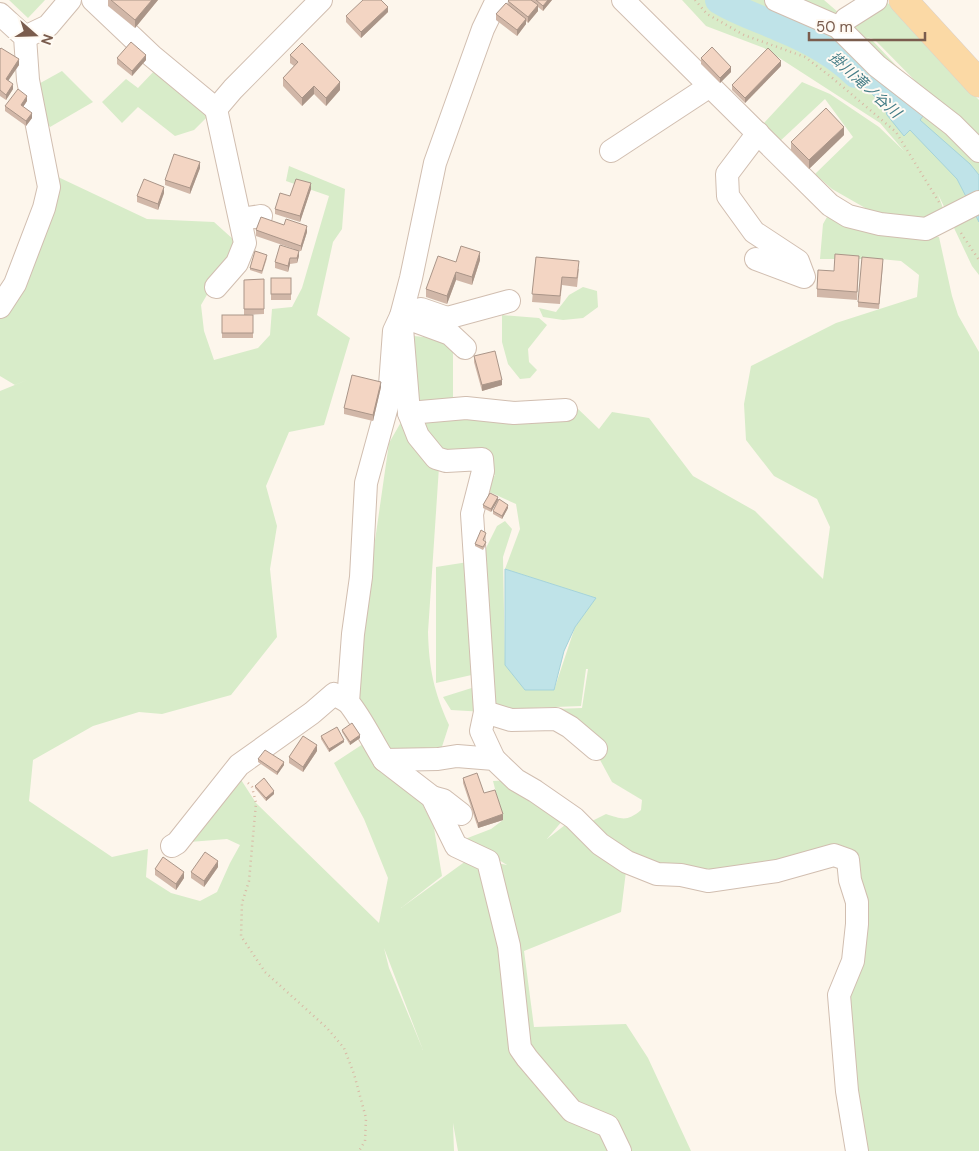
<svg xmlns="http://www.w3.org/2000/svg" width="979" height="1151" viewBox="0 0 979 1151" font-family="'DM Sans','Noto Sans JP',sans-serif">
<rect width="100%" height="100%" fill="#fdf6ec"/>
<g fill="#d8ecc9" fill-rule="evenodd">
<path d="M9,0H45L28,18Z"/>
<path d="M682,0H824L846,19L886,1L979,100V275L972,266L938,194L944,211L927,221L881,217L832,189L815,174L853,137L825,99L778,143L764,123L802,82L830,94L879,127L904,151L880,123L764,48L706,26ZM866,37L874,39L941,107L963,136L871,39Z"/>
<path d="M157,68L208,116L194,130L175,136L138,107L122,123L102,102L126,79L138,88Z"/>
<path d="M62,71L93,102L50,127L43,117L35,86Z"/>
<path d="M289,166L345,189L342,229L333,242L317,315L350,338L324,425L289,432L266,486L277,526L270,569L277,637L231,695L162,714L139,712L93,726L33,760L29,801L112,857L148,849L146,877L171,893L200,901L217,892L230,863L240,845L227,839L177,843L236,772L256,803L379,923L388,878L364,819L334,763L363,744L416,791L434,828L442,876L401,908L470,858L507,865L465,839L491,829L503,820L493,781L516,780L563,820L547,839L574,818L582,826L606,814C622,819 627,822 641,810L642,800L612,782L593,747L560,721L485,712L451,710L443,697L478,686L475,570L497,526L505,521L512,529L503,557L505,665L554,690L575,627L595,598L505,569L520,529L516,504L485,490L495,475L447,455L419,420L576,407L599,429L612,412L649,418L693,476L755,511L823,579L830,527L817,499L774,476L746,440L744,404L751,366L836,323L917,297L919,275L901,261L880,259H820L823,224L831,210L876,226L939,237L952,296L958,315L979,352V1151H857L845,1072L852,863L728,878L627,863L621,912L524,951L534,1027L626,1024L648,1058L691,1151H458L453,1123L454,1151H0V391L32,378L15,385L0,376V305L58,177L147,219L214,222L234,240L229,257L201,305L204,331L214,360L258,348L270,335L272,309L292,307L302,288L329,196L286,181ZM586,669H588L582,708L526,710L529,708L581,706ZM384,948L423,1050L389,968Z"/>
<path d="M583,287L597,291L598,307L583,318L563,320L543,317L539,308L556,312L569,295Z"/>
<path d="M502,315L539,318L547,325L528,349L529,362L537,370L530,378L520,379L508,364L502,342Z"/>
<path d="M414,336L443,339L453,351V401L414,404Z"/>
<path d="M404,417L439,467L428,632C429,669 434,692 449,725L438,759L384,760L357,713L366,603L389,443Z"/>
<path d="M468,562L476,674L436,683V567Z"/>
</g>
<g fill="#bfe3e8" stroke="#a5d3da">
<path d="M716,0H730L782,25L790,32Z"/>
<path d="M829,45L846,53L893,93L910,99L926,112L920,120L970,164L979,175V222L957,179L910,130L904,136L887,115L884,106L869,91L828,56Z"/>
<path d="M505,569L596,598L575,627L564,651L554,690H525L505,665Z"/>
</g>
<g fill="none" stroke-linecap="round" stroke-linejoin="round">
<path stroke="#bfe3e8" stroke-width="28" d="M719,0C740,13 762,19 783,29C810,40 835,54 856,74"/>
<defs>
<g id="minor">
<path d="M93,0L152,56L216,109L233,89L321,0"/>
<path d="M497,0L483,29L435,163L411,278L401,316L394,331L389,399L366,483L361,577L353,634L348,702C362,719 372,741 384,760L438,759L457,756L494,759L516,780L535,791L574,818L600,844L627,862L657,874L681,875L708,881L777,871L834,855L848,860L850,880L857,902V924L853,961L839,995L847,1091L857,1151"/>
<path d="M623,0L830,205L848,216L880,224L926,229L979,202"/>
<path d="M776,0L838,27L877,66L953,125L979,151"/>
<path d="M0,14L25,37L28,80L49,187L44,208L15,284L0,307"/>
<path d="M846,19L876,0"/>
<path d="M25,37L48,26L70,0"/>
<path d="M611,151L710,86"/>
<path d="M241,219L261,216"/>
<path d="M756,259L804,277L798,261L754,232L728,196L727,174L758,133"/>
<path d="M216,287L237,263L245,243L216,109"/>
<path d="M421,309L447,318L509,301"/>
<path d="M465,348L450,334L401,316L409,413L418,436L436,458L446,461L482,459L483,471L472,514L485,712L511,720L556,719L570,727L596,749"/>
<path d="M409,413L466,408L514,413L566,410"/>
<path d="M485,712L481,731L494,759"/>
<path d="M384,760L432,797L456,846L488,861L509,946L520,1048L527,1058L572,1111L608,1126L620,1151"/>
<path d="M432,797L443,800L461,814"/>
<path d="M172,846L177,843L239,765L312,713L334,694L348,702"/>
</g>
<path id="major" d="M903,0L979,83"/>
</defs>
<use href="#minor" stroke="#d1beb0" stroke-width="24"/>
<use href="#major" stroke="#dad1cd" stroke-width="29"/>
<g stroke="#d9b8a5" stroke-width="2.5" stroke-dasharray="1 4" stroke-linecap="butt">
<path d="M695,0L707,14L744,35L805,57L830,76L896,132L939,202"/>
<path d="M961,233L979,260"/>
<path d="M248,783L252,787L256,803L249,881L242,903L241,936L265,972L327,1028L344,1048L354,1074L366,1118L365,1141L359,1151"/>
</g>
<use href="#minor" stroke="#fff" stroke-width="22"/>
<use href="#major" stroke="#fbd9a5" stroke-width="28"/>
</g>
<g fill="#d1b7a8">
<path d="M108,0H158L135,28L108,6Z"/>
<path d="M509,0H552L543,11L538,7V11L528,23L526,21V24L517,36L496,20V14L508,5Z"/>
<path d="M388,12L361,38L346,22V16Z"/>
<path d="M0,49L19,65L8,80L13,89L6,100L0,96Z"/>
<path d="M290,55L340,90L326,106L314,94L302,106L283,86V78L294,66L290,63Z"/>
<path d="M117,58L146,60L132,76L117,64Z"/>
<path d="M701,58L731,72L720,83L701,64Z"/>
<path d="M781,66L745,103L732,90V85Z"/>
<path d="M27,101L23,107L32,118L26,126L5,111V106Z"/>
<path d="M844,135L809,169L791,150V142Z"/>
<path d="M200,168L190,194L165,185V180Z"/>
<path d="M311,189L300,222L275,214V209L290,196Z"/>
<path d="M164,193L158,210L137,202V196Z"/>
<path d="M284,225L307,232L301,251H299V256L297,263L290,264L288,272L275,268V262L294,249L256,236V230Z"/>
<path d="M536,257L579,269L577,287L562,285L560,304L532,302Z"/>
<path d="M267,258L262,274L250,270V268Z"/>
<path d="M480,260L472,285L456,280L447,304L426,297V289L456,262Z"/>
<path d="M883,264L879,309L858,307V302Z"/>
<path d="M859,265L857,300L817,297V289L834,271Z"/>
<rect x="271" y="278" width="20" height="22"/>
<path d="M264,279V314L244,315V280Z"/>
<rect x="222" y="315" width="31" height="23"/>
<path d="M474,356L502,385L482,391L474,362Z"/>
<path d="M381,387L373,421L344,414V408Z"/>
<path d="M498,500L491,512L483,508V505Z"/>
<path d="M508,508L502,519L493,514V511Z"/>
<path d="M486,535L484,541L486,545L483,550L475,546V544Z"/>
<path d="M342,730L360,738L350,745L342,732Z"/>
<path d="M321,736L344,742L329,752L321,739Z"/>
<path d="M317,751L303,772L289,763V757Z"/>
<path d="M258,759L284,765L277,775L258,762Z"/>
<path d="M463,778L484,793L503,820L478,828L463,783Z"/>
<path d="M255,786L274,794L266,801L255,788Z"/>
<path d="M218,867L204,887L191,878V872Z"/>
<path d="M155,869L184,878L176,890L155,875Z"/>
</g>
<g fill="#aa9588">
<path d="M152,0H158L135,28V20Z"/>
<path d="M548,0H552L543,11V6Z"/>
<path d="M538,5V11L528,23V17Z"/>
<path d="M388,7V12L361,38V32Z"/>
<path d="M526,19V24L517,36V30Z"/>
<path d="M146,55V60L132,76V71Z"/>
<path d="M19,59V65L6,84V79Z"/>
<path d="M781,61V66L745,103V98Z"/>
<path d="M731,67V72L720,83V78Z"/>
<path d="M340,82V90L326,106V98Z"/>
<path d="M13,84V89L6,100V95Z"/>
<path d="M314,86V94L302,106V98Z"/>
<path d="M27,96V101L21,110V105Z"/>
<path d="M32,113V118L26,126V121Z"/>
<path d="M844,127V135L809,169V160Z"/>
<path d="M200,162V168L190,194V188Z"/>
<path d="M311,183V189L300,222V216Z"/>
<path d="M164,187V193L158,210V204Z"/>
<path d="M307,226V232L301,251V246Z"/>
<path d="M299,251V256L297,263V258Z"/>
<path d="M480,252V260L472,285V277Z"/>
<path d="M290,258V264L288,272V266Z"/>
<path d="M456,272V280L447,304V296Z"/>
<path d="M502,380V385L482,391V385Z"/>
<path d="M381,382V387L373,421V415Z"/>
<path d="M498,497V500L491,512V509Z"/>
<path d="M508,505V508L502,519V516Z"/>
<path d="M360,735V738L350,745V742Z"/>
<path d="M344,740V742L329,752V749Z"/>
<path d="M317,745V751L303,772V767Z"/>
<path d="M284,762V765L277,775V772Z"/>
<path d="M274,791V794L266,801V798Z"/>
<path d="M503,814V820L478,828V823Z"/>
<path d="M218,861V867L204,887V881Z"/>
<path d="M184,872V878L176,890V884Z"/>
</g>
<g fill="#f3d5c3" stroke="#aa9588">
<path d="M111,0H152L135,20Z"/>
<path d="M363,0H381L388,7L361,32L346,16Z"/>
<path d="M509,0H531L538,5L528,17L508,1Z"/>
<path d="M536,0H548L543,6Z"/>
<path d="M506,3L526,19L517,30L496,14Z"/>
<path d="M131,42L146,55L132,71L117,58Z"/>
<path d="M302,43L340,82L326,98L314,86L302,98L283,78L298,62L290,55Z"/>
<path d="M712,47L731,67L720,78L701,58Z"/>
<path d="M1,48L19,59L6,79L13,84L6,95L0,90V49Z"/>
<path d="M768,48L781,61L745,98L732,85Z"/>
<path d="M18,89L27,96L21,105L32,113L26,121L5,106Z"/>
<path d="M826,108L844,127L809,160L791,142Z"/>
<path d="M174,154L200,162L190,188L165,180Z"/>
<path d="M144,179L164,187L158,204L137,196Z"/>
<path d="M296,179L311,183L300,216L275,209L280,193L290,196Z"/>
<path d="M261,217L284,225L286,219L307,226L301,246L256,230Z"/>
<path d="M280,245L299,251L297,258H290L288,266L275,262Z"/>
<path d="M461,246L480,252L472,277L456,272L447,296L426,289L438,256L456,262Z"/>
<path d="M255,251L267,255L262,271L250,268Z"/>
<path d="M835,254L859,256L857,292L817,289L818,270L834,271Z"/>
<path d="M536,257L579,261L577,278L562,277L560,296L532,294Z"/>
<path d="M862,257L883,259L879,304L858,302Z"/>
<rect x="271" y="278" width="20" height="16"/>
<path d="M264,279V309H244V280Z"/>
<rect x="222" y="315" width="31" height="18"/>
<path d="M495,351L502,380L482,385L474,356Z"/>
<path d="M352,375L381,382L373,415L344,408Z"/>
<path d="M490,493L498,497L491,509L483,505Z"/>
<path d="M499,499L508,505L502,516L493,511Z"/>
<path d="M481,530L486,533L483,540L486,542L483,547L475,544Z"/>
<path d="M352,723L360,735L350,742L342,730Z"/>
<path d="M337,727L344,740L329,749L321,736Z"/>
<path d="M303,736L317,745L303,767L289,757Z"/>
<path d="M265,750L284,762L277,772L258,759Z"/>
<path d="M477,773L484,793L495,790L503,814L478,823L463,778Z"/>
<path d="M264,778L274,791L266,798L255,786Z"/>
<path d="M205,852L218,861L204,881L191,872Z"/>
<path d="M163,857L184,872L176,884L155,869Z"/>
</g>
<g text-anchor="middle" stroke-width="4" stroke-linejoin="round" paint-order="stroke">
<g font-size="15" font-style="italic" fill="#437c86" stroke="#fffaf3">
<text transform="translate(865 85) rotate(42)" y="5">掛川滝ノ谷川</text>
</g>
</g>
<g transform="translate(35 35) rotate(110)" stroke="#fffaf3" stroke-width="4" paint-order="stroke">
<path d="M0-4L9 19L0 12L-9 19Z" fill="#7a5c4d"/>
<text y="-8" font-size="14" font-weight="bold" text-anchor="middle" fill="#7a5c4d">N</text>
</g>
<path d="M809 32v8h116v-8" fill="none" stroke="#7a5c4d" stroke-width="2.5"/>
<text x="816" y="32" font-size="15" fill="#7a5c4d" stroke="#fffaf3" stroke-width="4" paint-order="stroke">50 m</text>
</svg>
